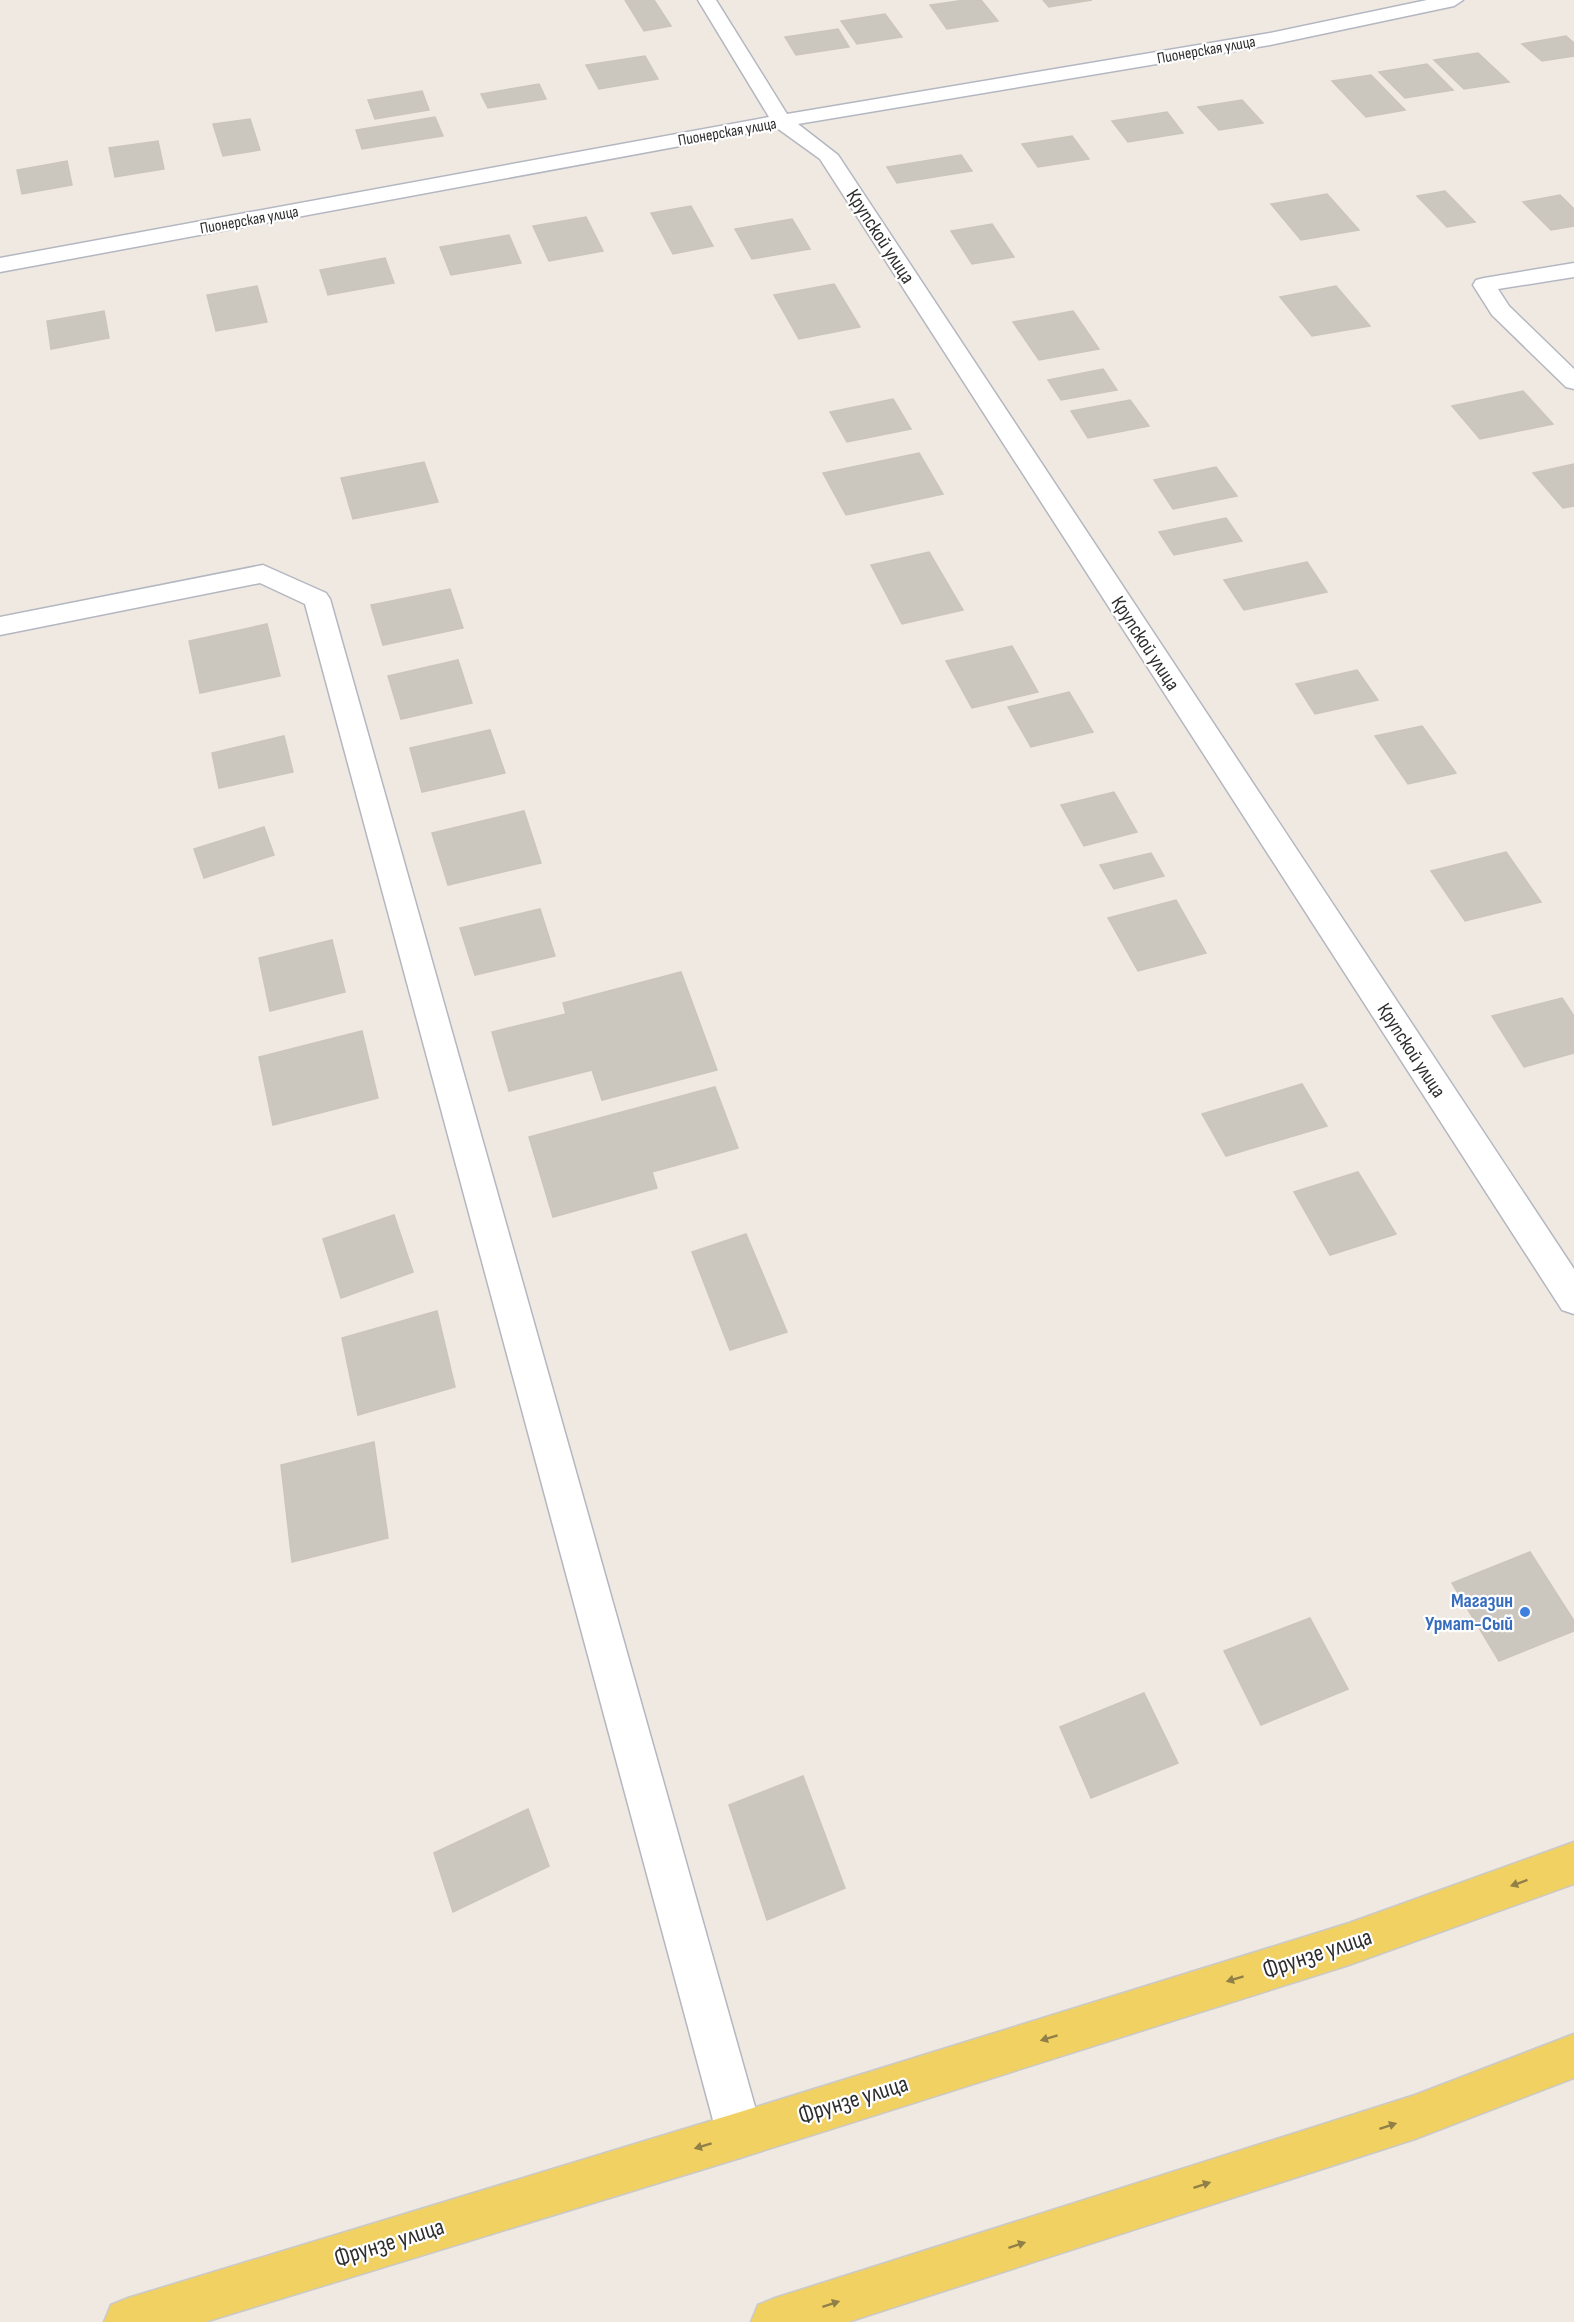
<svg xmlns="http://www.w3.org/2000/svg" width="1574" height="2322" viewBox="0 0 1574 2322" font-family="'Sofia Sans Condensed',sans-serif">
<rect width="100%" height="100%" fill="#efe9e1"/>
<g fill="#cbc7bf" stroke="#cbc5ba" stroke-width="1.5">
<path d="M625,0H654L671,26L644,31Z"/>
<path d="M965,0H981L998,21L947,29L930,5Z"/>
<path d="M1043,0H1092L1049,7Z"/>
<path d="M885,14L902,37L857,44L841,21Z"/>
<path d="M838,29L849,47L796,55L785,37Z"/>
<path d="M1566,36L1574,43V56L1542,61L1522,44Z"/>
<path d="M1478,53L1509,82L1464,89L1434,60Z"/>
<path d="M645,56L658,79L599,89L586,65Z"/>
<path d="M1427,64L1453,90L1405,98L1379,72Z"/>
<path d="M1371,75L1405,110L1366,117L1332,81Z"/>
<path d="M539,84L546,99L488,108L481,94Z"/>
<path d="M422,91L429,110L375,119L368,100Z"/>
<path d="M1242,100L1263,123L1219,130L1198,107Z"/>
<path d="M1167,112L1183,133L1128,142L1112,121Z"/>
<path d="M435,117L443,136L362,149L356,130Z"/>
<path d="M250,119L260,150L223,156L213,124Z"/>
<path d="M1072,136L1089,159L1038,167L1022,144Z"/>
<path d="M158,141L164,169L115,177L109,148Z"/>
<path d="M961,155L972,171L897,183L887,167Z"/>
<path d="M67,161L72,185L22,194L17,170Z"/>
<path d="M1445,191L1475,222L1447,227L1417,196Z"/>
<path d="M1327,194L1359,230L1301,240L1271,204Z"/>
<path d="M1560,195L1574,209V226L1551,230L1523,202Z"/>
<path d="M691,206L713,246L673,254L651,213Z"/>
<path d="M586,217L603,251L549,261L533,226Z"/>
<path d="M792,219L810,249L752,259L735,229Z"/>
<path d="M992,224L1014,257L972,264L951,231Z"/>
<path d="M509,235L521,263L451,275L440,247Z"/>
<path d="M385,258L394,283L328,295L320,270Z"/>
<path d="M834,284L860,327L799,339L774,295Z"/>
<path d="M257,286L267,322L216,331L207,295Z"/>
<path d="M1336,286L1370,326L1312,336L1280,297Z"/>
<path d="M104,311L109,338L51,349L47,321Z"/>
<path d="M1073,311L1099,349L1039,360L1013,322Z"/>
<path d="M1103,369L1117,390L1061,400L1048,380Z"/>
<path d="M1523,391L1553,424L1480,439L1452,406Z"/>
<path d="M893,399L911,429L847,442L830,412Z"/>
<path d="M1130,400L1149,426L1088,438L1071,411Z"/>
<path d="M919,453L943,494L846,515L823,473Z"/>
<path d="M424,462L438,502L353,519L341,478Z"/>
<path d="M1574,464V506L1563,508L1533,473Z"/>
<path d="M1216,467L1237,496L1173,509L1154,480Z"/>
<path d="M1226,518L1242,541L1174,555L1159,532Z"/>
<path d="M929,552L963,610L902,624L871,565Z"/>
<path d="M1307,562L1327,592L1244,610L1224,580Z"/>
<path d="M450,589L463,628L383,645L371,605Z"/>
<path d="M267,624L280,676L200,693L189,641Z"/>
<path d="M1012,646L1038,692L972,708L946,661Z"/>
<path d="M458,660L472,703L401,719L388,676Z"/>
<path d="M1357,670L1378,700L1315,714L1296,684Z"/>
<path d="M1069,692L1093,732L1031,747L1008,707Z"/>
<path d="M1422,726L1456,773L1408,784L1375,736Z"/>
<path d="M490,730L505,773L422,792L410,748Z"/>
<path d="M284,736L293,772L219,788L212,753Z"/>
<path d="M1114,792L1137,832L1084,846L1061,805Z"/>
<path d="M524,811L541,863L448,885L432,833Z"/>
<path d="M264,827L274,855L204,878L194,849Z"/>
<path d="M1506,852L1541,902L1465,921L1431,871Z"/>
<path d="M1151,853L1164,876L1114,889L1100,865Z"/>
<path d="M1176,900L1206,953L1138,971L1108,918Z"/>
<path d="M540,909L555,956L475,975L460,928Z"/>
<path d="M332,940L345,992L270,1011L259,958Z"/>
<path d="M681,972L717,1070L602,1100L592,1070L509,1091L492,1032L566,1014L563,1003Z"/>
<path d="M1562,998L1574,1016V1053L1524,1067L1492,1016Z"/>
<path d="M362,1031L378,1098L273,1125L259,1057Z"/>
<path d="M1302,1084L1327,1126L1226,1156L1202,1114Z"/>
<path d="M715,1087L738,1148L652,1172L657,1188L553,1217L529,1137Z"/>
<path d="M1358,1172L1396,1234L1330,1255L1294,1192Z"/>
<path d="M394,1215L413,1272L341,1298L323,1239Z"/>
<path d="M746,1234L787,1332L730,1350L692,1252Z"/>
<path d="M437,1311L455,1387L358,1415L342,1338Z"/>
<path d="M374,1442L388,1538L292,1562L281,1465Z"/>
<path d="M1530,1552L1574,1621V1631L1499,1661L1452,1583Z"/>
<path d="M1310,1618L1348,1689L1261,1725L1224,1651Z"/>
<path d="M1144,1693L1178,1763L1091,1798L1060,1727Z"/>
<path d="M803,1776L845,1888L767,1920L729,1805Z"/>
<path d="M528,1809L549,1866L453,1912L434,1853Z"/>
</g>
<g fill="none" stroke-linecap="round" stroke-linejoin="round">
<defs>
<g id="minor">
<path d="M698,0H716L787,114L1270,33L1427,0H1463L1454,6L1270,45L798,124L838,155L1574,1269V1314L1562,1310L820,159L777,128L0,272V258L769,117Z"/>
<path d="M1574,263V277L1498,289L1509,306L1574,369V389L1566,387L1492,315L1473,285L1476,280L1484,278Z"/>
<path d="M263,565L326,593L330,599L763,2135L756,2151L740,2158L724,2151L717,2135L305,604L260,583L0,635V617Z"/>
</g>
<g id="major">
<path d="M1574,1842V1884L1349,1965L740,2158L205,2322H104L111,2305L128,2298L740,2112L1349,1923Z"/>
<path d="M1574,2034V2078L1415,2139L848,2322H751L758,2305L775,2298L1415,2095Z"/>
</g>
</defs>
<use href="#minor" stroke="#b4b7c1" stroke-width="3"/>
<use href="#major" stroke="#c9c9c9" stroke-width="3"/>
<use href="#minor" fill="#fff" fill-rule="evenodd"/>
<use href="#major" fill="#f2d163" fill-rule="evenodd"/>
</g>
<defs><path id="oneway-solid" d="M-6-.8H1V-3.2L6.5 0L1 3.2V.8H-6Z" transform="scale(1.5)"/></defs>
<g fill="#908048">
<use href="#oneway-solid" transform="translate(1519 1883) rotate(160)"/>
<use href="#oneway-solid" transform="translate(1235 1979) rotate(163)"/>
<use href="#oneway-solid" transform="translate(1049 2038) rotate(163)"/>
<use href="#oneway-solid" transform="translate(1388 2126) rotate(-18)"/>
<use href="#oneway-solid" transform="translate(703 2146) rotate(163)"/>
<use href="#oneway-solid" transform="translate(1202 2185) rotate(-18)"/>
<use href="#oneway-solid" transform="translate(1017 2245) rotate(-18)"/>
<use href="#oneway-solid" transform="translate(831 2304) rotate(-18)"/>
</g>
<circle fill="#3f7fe0" stroke="#fff" stroke-width="2" cx="1525" cy="1612" r="6"/>
<g text-anchor="middle" stroke-width="4.5" stroke-linejoin="round" paint-order="stroke">
<g font-size="16" fill="#2e2e2e" stroke="#fff">
<text transform="translate(1206 49) rotate(-10)" y="6">Пионерская улица</text>
<text transform="translate(727 131) rotate(-10)" y="6">Пионерская улица</text>
<text transform="translate(249 219) rotate(-10)" y="6">Пионерская улица</text>
</g>
<g font-size="20" fill="#2e2e2e" stroke="#fff">
<text transform="translate(881 236) rotate(57)" y="7">Крупской улица</text>
<text transform="translate(1146 643) rotate(57)" y="7">Крупской улица</text>
<text transform="translate(1412 1050) rotate(57)" y="7">Крупской улица</text>
</g>
<g font-size="20" font-weight="bold" fill="#366cbe" stroke="#fff" text-anchor="end">
<text x="1513" y="1607">Магазин<tspan x="1513" dy="23">Урмат-Сый</tspan></text>
</g>
<g font-size="24" fill="#2e2e2e" stroke="#fff">
<text transform="translate(1317 1953) rotate(-18)" y="8">Фрунзе улица</text>
<text transform="translate(853 2099) rotate(-17)" y="8">Фрунзе улица</text>
<text transform="translate(389 2242) rotate(-17)" y="8">Фрунзе улица</text>
</g>
</g>
</svg>
